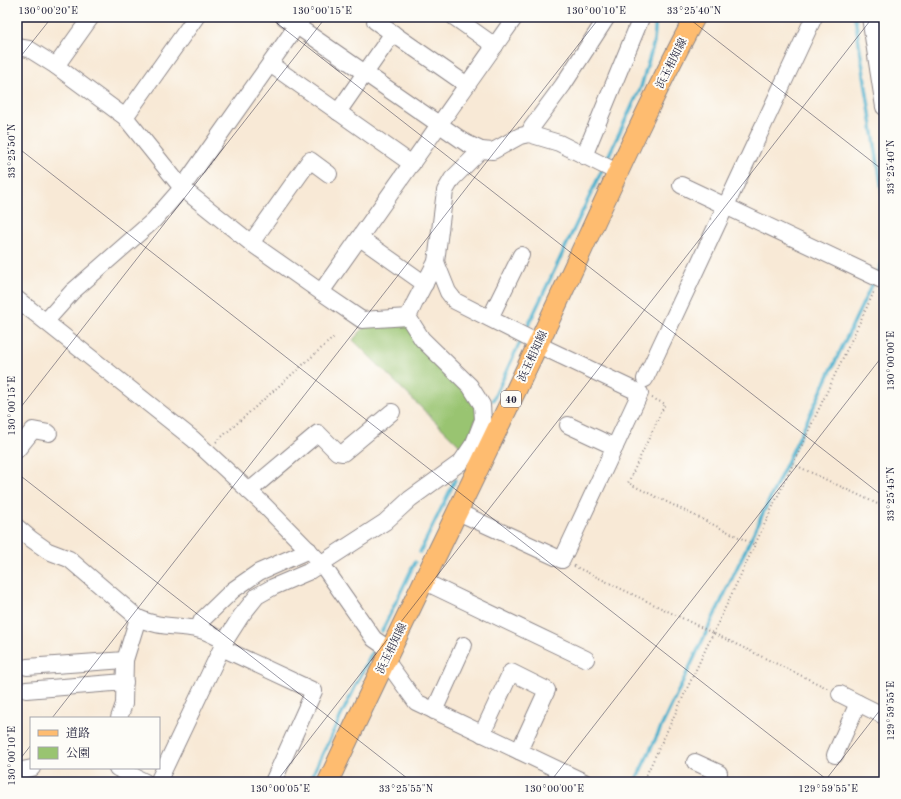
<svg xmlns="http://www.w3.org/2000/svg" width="901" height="799" viewBox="0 0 901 799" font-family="'Old Standard TT','Noto Serif JP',serif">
<rect width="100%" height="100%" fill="#fdfcf7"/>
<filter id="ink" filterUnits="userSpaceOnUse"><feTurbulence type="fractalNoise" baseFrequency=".025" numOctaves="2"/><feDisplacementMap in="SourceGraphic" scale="8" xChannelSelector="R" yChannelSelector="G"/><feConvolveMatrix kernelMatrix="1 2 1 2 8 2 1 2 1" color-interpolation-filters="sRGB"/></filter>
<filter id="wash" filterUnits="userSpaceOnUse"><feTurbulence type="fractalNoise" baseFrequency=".012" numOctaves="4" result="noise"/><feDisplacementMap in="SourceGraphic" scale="16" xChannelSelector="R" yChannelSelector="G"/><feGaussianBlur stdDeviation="0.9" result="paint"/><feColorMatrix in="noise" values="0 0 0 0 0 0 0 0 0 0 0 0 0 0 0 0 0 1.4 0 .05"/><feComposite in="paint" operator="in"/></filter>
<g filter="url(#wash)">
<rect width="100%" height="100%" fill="#f8e9d6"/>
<path fill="#99c471" stroke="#5e7356" d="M406,320L465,386L478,413L464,450L353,340L368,323Z"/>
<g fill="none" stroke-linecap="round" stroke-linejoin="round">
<g stroke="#4eb1cd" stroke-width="3.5">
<path d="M855,17L884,203"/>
<path d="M606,161L641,87L654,42L656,17"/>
<path d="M878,273L884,259"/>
<path d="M525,332L602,170"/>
<path d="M493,400L521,340"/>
<path d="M420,552L455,480"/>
<path d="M382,631L415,562"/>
<path d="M309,782L372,652"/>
<path d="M635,782L874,280"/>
</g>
</g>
</g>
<g filter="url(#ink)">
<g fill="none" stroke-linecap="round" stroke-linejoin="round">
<defs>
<g id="minor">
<path d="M284,17L466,143L481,150L493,151L520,136L529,134L559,143L619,173"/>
<path d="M378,17L375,21L467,85"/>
<path d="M454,17L495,46"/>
<path d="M870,17L884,107"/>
<path d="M17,47L29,49L56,66L125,117L182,188L251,243L321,292L362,320L408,317"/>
<path d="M270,64L412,164"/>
<path d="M56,66L91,17"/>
<path d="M338,112L393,33"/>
<path d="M125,117L196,17"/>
<path d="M529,134L532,127L563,85L607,17"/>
<path d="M584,156L641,18"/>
<path d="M681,185L884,281"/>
<path d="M360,238L425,284"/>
<path d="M251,243L310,160L329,174"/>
<path d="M436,262L448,292L455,301L538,343L547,349L640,393L562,560L458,512"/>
<path d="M321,292L515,17"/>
<path d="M17,299L193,439L263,504L321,563L374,639L390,650"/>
<path d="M408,317L415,302L436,262L445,191L452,179L481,150"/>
<path d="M490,318L521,255"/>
<path d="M46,321L72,292L154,220L182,188L303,17"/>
<path d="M645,379L814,17"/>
<path d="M568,425L615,447"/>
<path d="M17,450L33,430L49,433"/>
<path d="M249,491L318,433L337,452L343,453L392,412"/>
<path d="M17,527L31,539L48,551L69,559L138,618C159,628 175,625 196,629C206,630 216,637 225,641"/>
<path d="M423,581L586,659"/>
<path d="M198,629L202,620L233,590L259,572L309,550"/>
<path d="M222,648L314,691L273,782"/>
<path d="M385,659L416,702L584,782"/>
<path d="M27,667L125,660"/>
<path d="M26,690L125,682"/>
<path d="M840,694L884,716"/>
<path d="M434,711L464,645"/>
<path d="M119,718L124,704L125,660L138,618"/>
<path d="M482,734L511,672L547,690L519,751"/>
<path d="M835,755L858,703"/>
<path d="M695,762L719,773L715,782"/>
<path d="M117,768L145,782"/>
<path d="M17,771L32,768"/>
<path d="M158,782L225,641L241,616L257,596L273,587L308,572L385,522L410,499L461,462L474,443L483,420L482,405L470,386L422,339L408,317"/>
</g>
<path id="major" d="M328,782C396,635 469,490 538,344C590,235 638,123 695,17"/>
</defs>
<use href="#minor" stroke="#8d8688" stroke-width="18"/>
<use href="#major" stroke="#8d8688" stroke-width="22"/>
<g stroke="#8d8688" stroke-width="2" stroke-dasharray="1 3" stroke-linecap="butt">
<path d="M652,398L665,404L628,483L755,545"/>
<path d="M216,442L334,337"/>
<path d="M793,464L884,507"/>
<path d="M574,566L829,689"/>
<path d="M643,782L874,292H876"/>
</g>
<use href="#minor" stroke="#fff" stroke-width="16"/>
<use href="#major" stroke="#febc70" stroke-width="20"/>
</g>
</g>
<path fill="none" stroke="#22223b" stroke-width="1" stroke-opacity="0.45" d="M269,17L884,497M687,17L884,171M17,61L52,17M17,147L830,782M17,412L326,17M17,473L412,782M52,718L600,17M17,763L31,745M276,782L873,17M550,782L884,354M824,782L884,705"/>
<g text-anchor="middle" stroke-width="4" stroke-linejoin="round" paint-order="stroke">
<rect fill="#fdfcf7" stroke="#646373" stroke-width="1" x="501" y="391" width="20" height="16" rx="3"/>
<g font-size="10" font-weight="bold" fill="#22223b">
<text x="511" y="403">40</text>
</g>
<g font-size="11" fill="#22223b" stroke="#fdfcf7">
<text transform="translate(671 63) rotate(-63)" y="4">浜玉相知線</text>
<text transform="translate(532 356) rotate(-65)" y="4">浜玉相知線</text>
<text transform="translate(391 648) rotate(-64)" y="4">浜玉相知線</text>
</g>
</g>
<rect width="901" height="799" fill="none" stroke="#fdfcf7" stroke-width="44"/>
<rect x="30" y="717" width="130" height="52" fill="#fdfcf7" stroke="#a5a5ac"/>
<rect x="38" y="730" width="20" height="6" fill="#febc70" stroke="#a5a5ac"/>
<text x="66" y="737" font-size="12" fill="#22223b">道路</text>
<rect x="38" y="747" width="20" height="12" fill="#99c471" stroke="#a5a5ac"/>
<text x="66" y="757" font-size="12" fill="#22223b">公園</text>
<rect x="22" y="22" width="857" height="755" fill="none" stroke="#22223b" stroke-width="1.5"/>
<g font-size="10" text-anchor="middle" fill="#22223b">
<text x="48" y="14">130°00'20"E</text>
<text x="322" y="14">130°00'15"E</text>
<text x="596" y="14">130°00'10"E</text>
<text x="694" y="14">33°25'40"N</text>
<text transform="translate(11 151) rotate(-90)" y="4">33°25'50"N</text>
<text transform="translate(890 167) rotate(-90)" y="4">33°25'40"N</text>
<text transform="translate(890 361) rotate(-90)" y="4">130°00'00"E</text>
<text transform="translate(11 406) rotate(-90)" y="4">130°00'15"E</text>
<text transform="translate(890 494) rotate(-90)" y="4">33°25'45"N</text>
<text transform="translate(890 711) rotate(-90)" y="4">129°59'55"E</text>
<text transform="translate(11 756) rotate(-90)" y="4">130°00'10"E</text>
<text x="280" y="792">130°00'05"E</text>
<text x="406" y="792">33°25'55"N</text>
<text x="554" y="792">130°00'00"E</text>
<text x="828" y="792">129°59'55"E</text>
</g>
</svg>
